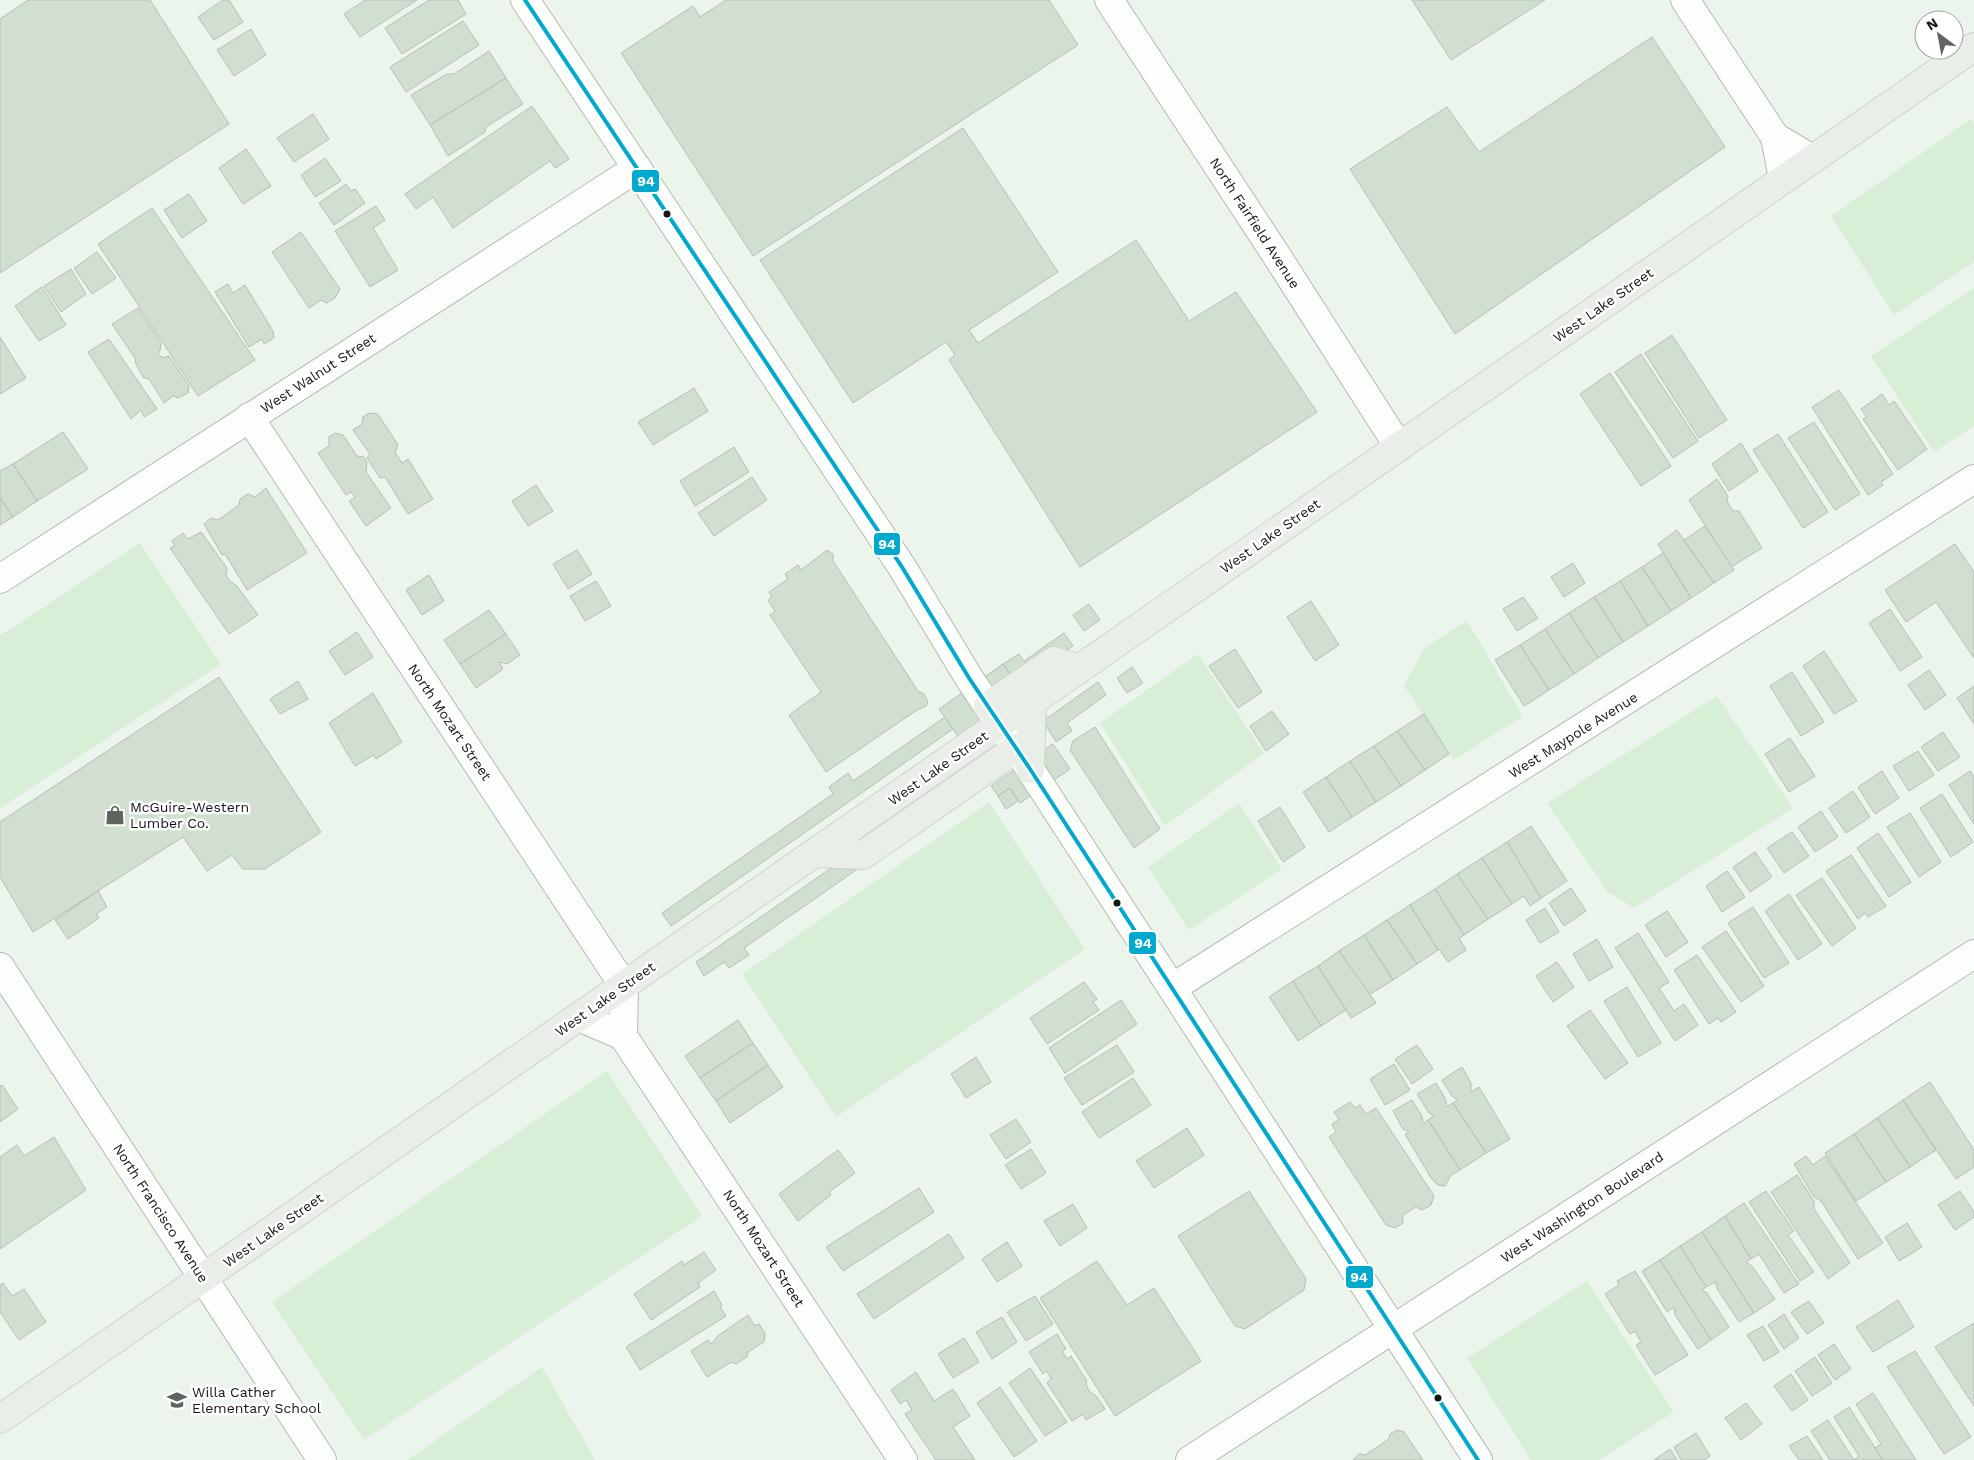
<svg xmlns="http://www.w3.org/2000/svg" width="1974" height="1460" viewBox="0 0 1974 1460" font-family="'Work Sans',sans-serif">
<rect width="100%" height="100%" fill="#ecf5ec"/>
<g fill="#d8eed7">
<path d="M1971,119L1974,124V262L1894,315L1831,216Z"/>
<path d="M1974,288V426L1934,452L1871,356Z"/>
<path d="M140,543L221,664L0,808V636Z"/>
<path d="M1467,621L1523,716L1454,760L1404,686L1425,647Z"/>
<path d="M1198,654L1264,753L1165,826L1100,723Z"/>
<path d="M1717,696L1793,808L1634,908L1608,892L1547,803Z"/>
<path d="M989,802L1085,949L836,1117L742,974Z"/>
<path d="M1239,803L1282,869L1189,930L1148,867Z"/>
<path d="M607,1071L702,1216L364,1440L272,1302Z"/>
<path d="M1587,1281L1674,1412L1599,1460H1531L1467,1358Z"/>
<path d="M542,1367L595,1460H407Z"/>
</g>
<g fill="#d1dfd1" stroke="#b7bdb6">
<path d="M28,0H150L229,124L0,273V19Z"/>
<path d="M223,0H229L243,22L214,40L198,17Z"/>
<path d="M365,0H417L360,37L344,14Z"/>
<path d="M429,0H458L466,14L402,54L385,28Z"/>
<path d="M726,0H1049L1078,45L753,256L621,53L693,6L700,17Z"/>
<path d="M1412,0H1545L1451,60Z"/>
<path d="M463,21L479,45L406,92L390,67Z"/>
<path d="M251,29L266,55L234,76L217,50Z"/>
<path d="M1652,37L1725,147L1455,334L1350,169L1447,107L1479,152Z"/>
<path d="M489,51L506,78L430,125L411,95L447,74H454Z"/>
<path d="M506,78L523,104L486,127L485,132L448,156L430,125Z"/>
<path d="M532,106L569,159L555,168L550,161L453,228L433,197L416,209L405,194Z"/>
<path d="M313,114L329,139L294,162L277,138Z"/>
<path d="M963,128L1058,272L969,330L978,343L1136,240L1189,321L1236,292L1317,412L1080,567L949,360L955,355L946,342L853,403L760,260Z"/>
<path d="M246,149L271,186L243,204L219,168Z"/>
<path d="M325,158L341,181L315,197L301,175Z"/>
<path d="M346,184L351,191L355,189L365,203L334,225L319,203Z"/>
<path d="M189,194L207,221L182,238L164,210Z"/>
<path d="M376,206L385,220L373,228L398,270L370,287L335,231Z"/>
<path d="M152,208L255,360L198,396L98,244Z"/>
<path d="M301,232L340,289L335,298L327,303L321,300L309,308L272,252Z"/>
<path d="M97,252L116,278L92,294L74,268Z"/>
<path d="M71,269L86,294L61,312L44,286Z"/>
<path d="M228,284L233,293L245,285L273,331L274,338L264,344L262,339L249,347L215,292Z"/>
<path d="M42,287L66,325L39,341L15,306Z"/>
<path d="M138,308L161,343L160,351L158,353L162,358L169,356L189,386L188,393L178,398L173,396L164,403L150,380L143,377L136,364L135,358L112,324Z"/>
<path d="M1672,335L1727,420L1699,438L1645,353Z"/>
<path d="M0,337L26,378L0,394Z"/>
<path d="M109,339L157,409L144,417L141,410L131,419L88,352Z"/>
<path d="M1641,354L1698,441L1673,458L1615,372Z"/>
<path d="M1610,373L1671,466L1641,486L1580,394Z"/>
<path d="M694,388L708,411L653,445L638,422Z"/>
<path d="M1839,390L1893,474L1881,482L1883,485L1868,495L1812,407Z"/>
<path d="M1882,394L1889,405L1894,401L1927,449L1898,470L1863,419L1867,417L1861,409Z"/>
<path d="M369,413L378,414L398,445L395,452L402,463L408,459L433,499L408,514L385,477L380,478L367,458L370,454L353,430L362,424L363,417Z"/>
<path d="M1814,422L1860,494L1835,510L1788,438Z"/>
<path d="M63,432L88,469L37,501L13,464Z"/>
<path d="M335,433L343,435L357,456L364,457L367,463L366,472L391,508L366,526L349,501L355,497L351,492L346,495L318,453L329,446V437Z"/>
<path d="M1778,434L1828,512L1803,528L1753,450Z"/>
<path d="M1741,443L1758,471L1729,491L1712,464Z"/>
<path d="M734,447L749,472L695,506L680,481Z"/>
<path d="M13,464L37,501L13,517L0,498V471Z"/>
<path d="M752,477L767,500L714,536L698,513Z"/>
<path d="M1717,479L1728,496L1727,501L1733,511H1739L1762,548L1731,567L1689,500Z"/>
<path d="M536,485L553,511L528,526L512,501Z"/>
<path d="M266,488L307,553L247,590L225,554L222,555L204,524L211,518L218,520L239,505L240,499L248,494L255,497Z"/>
<path d="M0,498L13,517L0,525Z"/>
<path d="M1705,526L1734,570L1714,583L1684,540Z"/>
<path d="M1677,530L1714,583L1691,598L1658,544Z"/>
<path d="M201,532L227,568L226,576L231,582L237,586L258,615L229,634L170,548L175,546L172,541L183,533L188,539Z"/>
<path d="M1955,544L1974,572V658L1936,602L1906,622L1885,590Z"/>
<path d="M577,550L592,574L568,589L553,564Z"/>
<path d="M827,550L833,554V561L918,691L924,694L928,702L926,706L917,710L826,772L789,715L821,692L770,615L775,611L768,600L772,597L769,592L788,579L785,574L798,565L801,570Z"/>
<path d="M1663,553L1691,598L1671,611L1642,567Z"/>
<path d="M1573,563L1585,583L1564,597L1551,577Z"/>
<path d="M1642,567L1671,611L1648,626L1620,581Z"/>
<path d="M429,575L444,601L422,615L406,590Z"/>
<path d="M596,581L611,606L585,621L570,596Z"/>
<path d="M1620,581L1648,626L1623,642L1594,597Z"/>
<path d="M1523,597L1538,618L1517,631L1503,609Z"/>
<path d="M1594,597L1623,642L1598,658L1569,613Z"/>
<path d="M1311,601L1339,645L1315,661L1287,617Z"/>
<path d="M1089,604L1100,620L1084,631L1073,615Z"/>
<path d="M1890,609L1922,657L1900,671L1869,623Z"/>
<path d="M489,610L506,634L460,664L444,640Z"/>
<path d="M1569,613L1598,658L1574,674L1545,629Z"/>
<path d="M1545,629L1574,674L1549,690L1520,645Z"/>
<path d="M357,632L373,657L345,675L329,651Z"/>
<path d="M1064,633L1073,646L1017,684L1003,664L1019,654L1024,661Z"/>
<path d="M506,634L520,655L507,664L499,662L503,669L476,688L460,664Z"/>
<path d="M1520,645L1549,690L1524,706L1495,660Z"/>
<path d="M1235,649L1262,692L1238,708L1209,666Z"/>
<path d="M1824,651L1857,701L1834,714L1803,666Z"/>
<path d="M1003,664L1024,694L960,739L939,709Z"/>
<path d="M1132,667L1143,683L1127,693L1117,678Z"/>
<path d="M1929,670L1946,695L1925,710L1908,685Z"/>
<path d="M1792,672L1824,722L1801,736L1770,686Z"/>
<path d="M219,677L321,832L265,869H243L232,855L207,871L183,837L33,932L0,877V822Z"/>
<path d="M298,681L308,699L280,714L270,699Z"/>
<path d="M1098,682L1106,695L1067,723L1072,731L1056,742L1043,721Z"/>
<path d="M1974,686V724L1957,698Z"/>
<path d="M373,693L402,742L376,759L374,755L355,766L329,723Z"/>
<path d="M1272,711L1289,734L1266,751L1250,726Z"/>
<path d="M1424,714L1449,754L1425,770L1397,731Z"/>
<path d="M945,717L953,729L671,926L662,913L833,794L829,787L848,773L853,781Z"/>
<path d="M1095,727L1160,829L1134,848L1070,750L1073,741Z"/>
<path d="M1397,731L1425,770L1401,786L1374,746Z"/>
<path d="M1943,732L1960,757L1938,771L1921,747Z"/>
<path d="M1790,738L1815,776L1789,792L1765,754Z"/>
<path d="M1053,744L1070,769L1020,803L1010,788L998,796L991,786Z"/>
<path d="M1374,746L1401,786L1376,802L1350,761Z"/>
<path d="M1918,751L1934,775L1909,791L1893,766Z"/>
<path d="M1350,761L1376,802L1352,817L1326,777Z"/>
<path d="M978,766L987,779L744,948L749,955L729,968L724,962L704,976L696,962Z"/>
<path d="M1882,771L1899,798L1875,814L1858,787Z"/>
<path d="M1970,771L1974,777V824L1949,785Z"/>
<path d="M1326,777L1352,817L1329,832L1303,792Z"/>
<path d="M1010,788L1018,801L1006,809L998,796Z"/>
<path d="M1853,791L1870,817L1846,833L1829,808Z"/>
<path d="M1942,794L1973,842L1951,857L1920,808Z"/>
<path d="M1280,807L1305,847L1283,862L1258,821Z"/>
<path d="M1821,811L1838,837L1815,852L1798,827Z"/>
<path d="M1910,813L1941,862L1919,877L1887,827Z"/>
<path d="M1531,826L1567,881L1541,898L1507,842Z"/>
<path d="M1792,832L1809,856L1784,873L1767,848Z"/>
<path d="M1878,833L1911,882L1889,897L1857,848Z"/>
<path d="M1507,842L1541,898L1530,906L1524,896L1512,904L1482,858Z"/>
<path d="M1755,852L1772,877L1750,892L1733,867Z"/>
<path d="M1851,855L1886,906L1868,917L1865,913L1858,919L1826,871Z"/>
<path d="M1482,858L1512,904L1488,919L1457,874Z"/>
<path d="M1727,871L1745,897L1722,912L1706,886Z"/>
<path d="M1457,874L1488,919L1464,935L1435,889Z"/>
<path d="M1822,878L1856,928L1832,946L1796,895Z"/>
<path d="M1571,888L1586,911L1564,926L1549,903Z"/>
<path d="M1435,889L1464,935L1459,938L1466,950L1448,962L1439,949L1438,950L1410,905Z"/>
<path d="M98,891L107,907L96,914L99,918L68,939L55,920Z"/>
<path d="M1789,894L1822,944L1798,960L1765,911Z"/>
<path d="M1410,905L1438,950L1417,964L1387,920Z"/>
<path d="M1753,907L1789,963L1764,978L1728,923Z"/>
<path d="M1545,908L1559,932L1540,943L1526,920Z"/>
<path d="M1667,911L1688,942L1666,957L1645,925Z"/>
<path d="M1387,920L1417,964L1393,980L1364,935Z"/>
<path d="M1726,931L1764,986L1741,1002L1702,947Z"/>
<path d="M1638,933L1669,982L1659,988L1674,1011L1684,1004L1698,1025L1675,1041L1615,948Z"/>
<path d="M1364,935L1393,980L1369,995L1339,951Z"/>
<path d="M1597,939L1613,967L1589,981L1573,954Z"/>
<path d="M1339,951L1376,1003L1351,1018L1318,966Z"/>
<path d="M1697,955L1736,1012L1721,1022L1718,1018L1709,1024L1674,970Z"/>
<path d="M1557,962L1574,987L1553,1002L1536,976Z"/>
<path d="M1318,966L1346,1010L1321,1026L1293,981Z"/>
<path d="M1293,981L1321,1026L1298,1041L1269,997Z"/>
<path d="M1084,982L1097,999L1093,1002L1099,1010L1047,1044L1030,1018Z"/>
<path d="M1627,987L1661,1043L1638,1057L1604,1001Z"/>
<path d="M1121,1000L1137,1024L1065,1073L1049,1048Z"/>
<path d="M1590,1010L1628,1063L1605,1079L1567,1026Z"/>
<path d="M738,1020L753,1043L700,1078L685,1056Z"/>
<path d="M753,1043L768,1065L716,1101L700,1078Z"/>
<path d="M1117,1045L1134,1072L1082,1105L1064,1078Z"/>
<path d="M1417,1045L1433,1069L1412,1084L1395,1059Z"/>
<path d="M976,1057L991,1082L966,1098L951,1074Z"/>
<path d="M1394,1064L1410,1090L1385,1105L1370,1079Z"/>
<path d="M768,1065L783,1087L730,1123L716,1101Z"/>
<path d="M1462,1067L1471,1083V1092L1479,1087L1510,1139L1486,1153L1453,1103L1457,1100L1452,1096L1442,1080Z"/>
<path d="M1133,1078L1151,1105L1099,1138L1082,1112Z"/>
<path d="M1930,1082L1974,1150V1167L1956,1179L1903,1100Z"/>
<path d="M1436,1083L1446,1100V1107L1453,1103L1486,1153L1460,1170L1428,1120L1434,1116L1429,1113L1417,1094Z"/>
<path d="M2,1085L18,1109L0,1122V1086Z"/>
<path d="M1412,1100L1422,1116L1423,1124L1428,1120L1460,1170L1451,1175L1445,1186L1438,1185L1431,1178L1405,1134L1409,1132L1403,1129L1393,1111Z"/>
<path d="M1903,1100L1936,1150L1910,1167L1877,1118Z"/>
<path d="M1350,1102L1355,1108L1360,1105L1366,1114L1376,1108L1434,1196L1431,1205L1422,1210L1416,1207L1403,1215V1223L1395,1228L1386,1225L1329,1137L1336,1132L1332,1124L1339,1119L1334,1112Z"/>
<path d="M1877,1118L1910,1167L1886,1182L1854,1134Z"/>
<path d="M1016,1119L1031,1142L1006,1159L990,1135Z"/>
<path d="M1187,1128L1204,1155L1154,1188L1136,1161Z"/>
<path d="M1854,1134L1886,1182L1856,1201L1825,1153Z"/>
<path d="M54,1137L86,1190L0,1249V1157L17,1145L24,1156Z"/>
<path d="M1031,1149L1046,1173L1021,1189L1005,1165Z"/>
<path d="M838,1150L855,1173L829,1192L831,1195L798,1221L779,1194Z"/>
<path d="M1806,1156L1813,1165L1825,1156L1883,1243L1858,1259L1821,1201L1814,1197L1794,1164Z"/>
<path d="M1797,1175L1814,1201V1209L1850,1263L1828,1279L1771,1192Z"/>
<path d="M919,1188L934,1212L843,1271L826,1247Z"/>
<path d="M1249,1191L1306,1279L1304,1290L1245,1329L1235,1326L1178,1236Z"/>
<path d="M1766,1191L1794,1231L1788,1235L1814,1272L1800,1281L1749,1202Z"/>
<path d="M1960,1191L1974,1212V1217L1955,1230L1938,1205Z"/>
<path d="M1744,1203L1799,1284L1784,1293L1759,1254L1751,1259L1725,1216Z"/>
<path d="M1073,1204L1087,1228L1060,1246L1044,1221Z"/>
<path d="M1725,1216L1751,1259L1746,1262L1752,1266L1775,1299L1754,1313L1702,1232Z"/>
<path d="M1907,1223L1922,1247L1899,1261L1885,1237Z"/>
<path d="M1702,1232L1754,1313L1739,1322L1718,1290L1715,1282L1706,1287L1680,1246Z"/>
<path d="M949,1234L964,1258L874,1319L857,1294Z"/>
<path d="M1007,1242L1022,1266L997,1282L982,1259Z"/>
<path d="M1680,1246L1706,1287L1702,1290L1707,1293L1729,1327L1711,1340L1660,1260Z"/>
<path d="M704,1252L716,1270L698,1283L700,1287L651,1320L634,1294L682,1261L684,1265Z"/>
<path d="M1660,1260L1711,1340L1698,1349L1675,1315L1674,1307L1667,1312L1642,1271Z"/>
<path d="M1097,1261L1127,1305L1154,1288L1201,1361L1115,1416L1040,1298Z"/>
<path d="M1635,1271L1688,1355L1655,1375L1636,1345L1641,1342L1635,1331L1630,1334L1605,1294L1619,1285L1617,1281Z"/>
<path d="M3,1283L12,1296L24,1289L46,1322L19,1340L0,1312V1285Z"/>
<path d="M714,1291L722,1305L720,1307L726,1316L640,1370L626,1347Z"/>
<path d="M1035,1296L1053,1324L1026,1341L1007,1312Z"/>
<path d="M1898,1300L1914,1327L1873,1352L1856,1327Z"/>
<path d="M1809,1301L1824,1323L1807,1334L1791,1312Z"/>
<path d="M1784,1314L1799,1338L1784,1349L1768,1325Z"/>
<path d="M748,1315L755,1326L759,1324L765,1333L764,1342L748,1352L747,1357L736,1364L731,1362L707,1377L691,1351L708,1340L711,1344L719,1335Z"/>
<path d="M1002,1317L1017,1342L992,1359L976,1332Z"/>
<path d="M1974,1323V1406L1935,1347Z"/>
<path d="M1763,1326L1779,1352L1764,1361L1747,1335Z"/>
<path d="M1057,1334L1066,1349L1062,1351L1067,1359L1071,1356L1087,1381L1086,1384L1089,1391L1096,1396L1105,1409L1086,1420L1083,1414L1072,1421L1047,1383L1051,1378L1046,1371L1043,1374L1029,1352Z"/>
<path d="M964,1338L979,1362L953,1378L938,1354Z"/>
<path d="M1834,1344L1851,1369L1835,1380L1818,1355Z"/>
<path d="M1915,1351L1971,1437L1944,1454L1887,1367Z"/>
<path d="M1815,1357L1832,1383L1812,1396L1795,1371Z"/>
<path d="M1030,1368L1067,1422L1045,1436L1009,1383Z"/>
<path d="M916,1372L934,1401L953,1389L970,1416L953,1427L975,1460H936L905,1414L912,1410L906,1400L900,1404L891,1390Z"/>
<path d="M1791,1374L1808,1400L1792,1411L1774,1386Z"/>
<path d="M1000,1387L1037,1441L1014,1457L977,1403Z"/>
<path d="M1873,1393L1916,1460H1883L1875,1448L1881,1444L1856,1404Z"/>
<path d="M1746,1403L1762,1424L1741,1440L1725,1418Z"/>
<path d="M1849,1407L1875,1448L1883,1460H1854L1859,1456L1834,1417Z"/>
<path d="M1828,1420L1854,1460H1830L1811,1431Z"/>
<path d="M1397,1430L1404,1432L1423,1460H1353L1359,1454L1365,1455L1389,1439L1390,1434Z"/>
<path d="M1696,1433L1710,1456L1704,1460H1681L1674,1447Z"/>
<path d="M1807,1436L1823,1460H1799L1789,1446Z"/>
<path d="M1670,1449L1677,1460H1654Z"/>
</g>
<g fill="none" stroke-linecap="round" stroke-linejoin="round">
<defs>
<g id="minor">
<path d="M525,0L902,567L969,678L1030,769L1478,1460"/>
<path d="M1109,0L1273,250L1399,447"/>
<path d="M1685,0L1775,137"/>
<path d="M1783,179L1775,137L1812,159"/>
<path d="M249,417L624,986L623,1036L903,1460"/>
<path d="M0,579L637,168"/>
<path d="M0,967L322,1460"/>
<path d="M1172,988L1974,479"/>
<path d="M579,1017L623,1036"/>
<path d="M1190,1460L1974,954"/>
</g>
<g id="major">
<path d="M988,706L1054,661L1079,669"/>
<path d="M1030,769L1032,701"/>
<path d="M816,853L863,855L1017,748"/>
<path d="M0,1419L1974,47"/>
</g>
</defs>
<use href="#minor" stroke="#b3bab3" stroke-width="30"/>
<use href="#major" stroke="#cdd1cd" stroke-width="30"/>
<use href="#minor" stroke="#fcfefc" stroke-width="28"/>
<use href="#major" stroke="#e9eee8" stroke-width="28"/>
<defs>
<path id="bus-1" d="M525,0L902,567L969,678L1030,769L1478,1460"/>
</defs>
<use href="#bus-1" stroke="#fff" stroke-width="8"/>
<use href="#bus-1" stroke="#00a9ce" stroke-width="4"/>
</g>
<defs>
<symbol id="shop-bare" viewBox="-9 -9 18 18"><path d="M-5-2.5h2.3a2.7 3.5 0 0 1 5.4 0H5L5.5 6h-11ZM-1.5-2.5h3a1.5 2.3 0 0 0-3 0Z" fill="#5e655e" stroke="#fff" stroke-width="2.5" paint-order="stroke"/></symbol>
<symbol id="school-bare" viewBox="-9 -9 18 18"><path d="M0-5L7-2L0 1L-7-2ZM-4 1L0 2.5L4 1V4Q0 6-4 4Z" fill="#5e655e" stroke="#fff" stroke-width="2.5" paint-order="stroke"/></symbol>
</defs>
<g fill-rule="evenodd">
<use href="#shop-bare" x="101" y="801" width="28" height="28"/>
<use href="#school-bare" x="163" y="1386" width="28" height="28"/>
</g>
<g fill="#121812" stroke="#fff" stroke-width="2">
<circle cx="667" cy="214" r="4.5"/>
<circle cx="1117" cy="903" r="4.5"/>
<circle cx="1438" cy="1398" r="4.5"/>
</g>
<g text-anchor="middle" stroke-width="5" stroke-linejoin="round" paint-order="stroke">
<g font-size="14" fill="#121812" stroke="#fff">
<text transform="translate(1255 223) rotate(57)" y="5">North Fairfield Avenue</text>
<text transform="translate(1603 305) rotate(-35)" y="5">West Lake Street</text>
<text transform="translate(318 373) rotate(-33)" y="5">West Walnut Street</text>
<text transform="translate(1270 536) rotate(-35)" y="5">West Lake Street</text>
<text transform="translate(450 722) rotate(56)" y="5">North Mozart Street</text>
<text transform="translate(1573 735) rotate(-32)" y="5">West Maypole Avenue</text>
<text transform="translate(938 768) rotate(-35)" y="5">West Lake Street</text>
<text transform="translate(605 999) rotate(-35)" y="5">West Lake Street</text>
<text transform="translate(1582 1207) rotate(-33)" y="5">West Washington Boulevard</text>
<text transform="translate(161 1213) rotate(57)" y="5">North Francisco Avenue</text>
<text transform="translate(273 1230) rotate(-35)" y="5">West Lake Street</text>
<text transform="translate(764 1248) rotate(57)" y="5">North Mozart Street</text>
</g>
<g font-size="14" fill="#121812" stroke="#fff" text-anchor="start">
<text x="130" y="812">McGuire-Western<tspan x="130" dy="16">Lumber Co.</tspan></text>
<text x="192" y="1397">Willa Cather<tspan x="192" dy="16">Elementary School</tspan></text>
</g>
</g>
<g stroke="#fff" stroke-width="2">
<rect x="631" y="169" width="29" height="24" rx="5" fill="#00a9ce"/>
<rect x="873" y="532" width="28" height="24" rx="5" fill="#00a9ce"/>
<rect x="1128" y="931" width="29" height="24" rx="5" fill="#00a9ce"/>
<rect x="1345" y="1265" width="29" height="24" rx="5" fill="#00a9ce"/>
</g>
<g font-size="14" text-anchor="middle" font-weight="bold" fill="#fff">
<text x="646" y="186">94</text>
<text x="887" y="549">94</text>
<text x="1143" y="948">94</text>
<text x="1359" y="1282">94</text>
</g>
<g transform="translate(1939 35) rotate(328)"><circle r="24" fill="#ffffff" stroke="#a0a3a0"/>
<path d="M0-4L9 19L0 12L-9 19Z" fill="#5e655e"/>
<text y="-8" font-size="14" font-weight="bold" text-anchor="middle" fill="#121812">N</text>
</g>
</svg>
